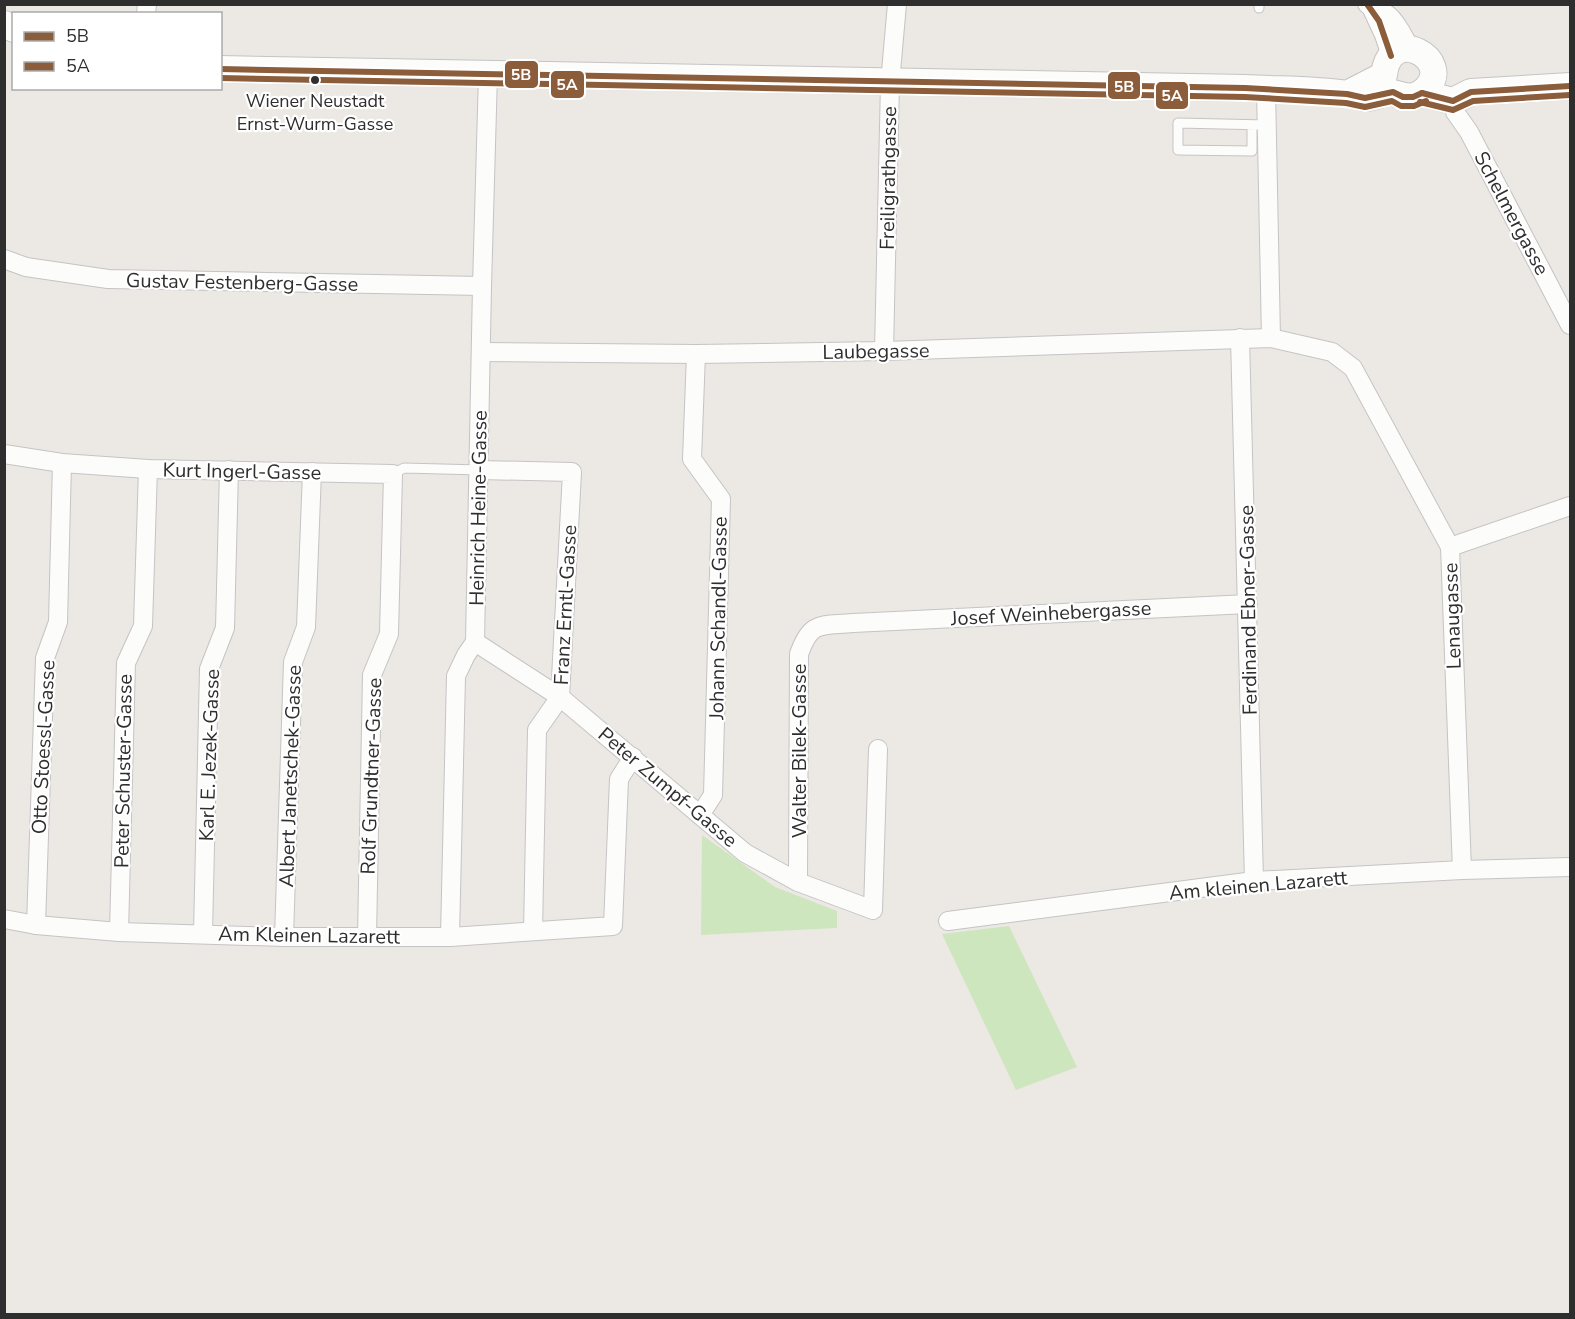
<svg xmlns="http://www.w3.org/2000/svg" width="1575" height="1319" viewBox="0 0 1575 1319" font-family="'Nunito Sans',sans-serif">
<rect width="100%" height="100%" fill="#ece8e4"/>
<g fill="#cee6be">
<path d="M702,835L775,887L837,911V928L701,935Z"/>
<path d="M1009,926L1077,1067L1016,1090L942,934Z"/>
</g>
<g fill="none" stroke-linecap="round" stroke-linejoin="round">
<defs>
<g id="lane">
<path d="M1259,8V4"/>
<path d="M1252,125V151L1178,150V123L1267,125"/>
<path d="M393,474L404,468L480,470"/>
</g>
<g id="street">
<path d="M1367,4C1373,10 1382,10 1388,15C1398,23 1404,38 1410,48"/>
<path d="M1372,9L1384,35L1391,56"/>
<path d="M146,14L147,4"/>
<path d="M1266,89L1271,338"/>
<path d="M1453,101L1455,112L1469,132L1570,325"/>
<path d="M4,259L26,267L108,279L482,286"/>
<path d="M1240,338L1254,881"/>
<path d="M884,351L890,83L897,4"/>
<path d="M481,352L696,354L884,351L1271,338L1332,352L1353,368L1450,547L1462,870"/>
<path d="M696,354L692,459L721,499L713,795L700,815"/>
<path d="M4,454L62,463L148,469L393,474L389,634L372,675L367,937"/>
<path d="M480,470L572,472L560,697L537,730L533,931"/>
<path d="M1450,547L1570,506"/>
<path d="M475,642L560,697L745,853L798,882L873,910L878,749"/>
<path d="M798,882L799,654C811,620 821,626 853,623L1248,604"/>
<path d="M4,919L36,925L119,932L284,937H450L613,926L619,779L633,757"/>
<path d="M948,921L1254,881L1462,870L1570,867"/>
<path d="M36,925L45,658L58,622L62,463"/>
<path d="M119,932L126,663L143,626L148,469"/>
<path d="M203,934L209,669L225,628L229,470"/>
<path d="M284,937L293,662L306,627L312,472"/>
<path d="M450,937L456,676L466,655L475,642L482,286L488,74"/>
</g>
<g id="secondary">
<path d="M4,24L14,29"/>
<path d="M220,69L1245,88C1279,90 1314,89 1347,94C1353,94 1359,97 1365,98C1375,98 1387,90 1397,94C1408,98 1417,98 1426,89C1455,60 1390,23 1384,75L1347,94"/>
<path d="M1422,93L1453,101L1471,92L1570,86"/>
</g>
</defs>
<use href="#lane" stroke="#c5c4c5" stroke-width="11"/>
<use href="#street" stroke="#c5c4c5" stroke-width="20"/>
<use href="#secondary" stroke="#c5c4c5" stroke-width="28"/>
<use href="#lane" stroke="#fcfcfb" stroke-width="9"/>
<use href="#street" stroke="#fcfcfb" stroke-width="18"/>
<use href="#secondary" stroke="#fcfcfb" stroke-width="26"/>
<defs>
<g id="bus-1">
<path d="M1367,4L1379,21L1391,56"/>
<path d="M220,69L1245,88L1347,94L1365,98L1393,92L1403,97H1413L1422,93"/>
<path d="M1422,93L1453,101L1471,92L1570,86"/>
</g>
<g id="bus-2">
<path d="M220,78L1245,97L1346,103L1365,107L1392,101L1401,106H1414L1426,101"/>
<path d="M1420,102L1453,110L1473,101L1570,95"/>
</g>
</defs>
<use href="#bus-1" stroke="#fff" stroke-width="10"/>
<use href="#bus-2" stroke="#fff" stroke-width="10"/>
<use href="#bus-1" stroke="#8b5d3b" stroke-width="6"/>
<use href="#bus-2" stroke="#8b5d3b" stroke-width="6"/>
</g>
<circle fill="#2e2e2e" stroke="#fff" stroke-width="2" cx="315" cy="80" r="5"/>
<g text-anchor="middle" stroke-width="4.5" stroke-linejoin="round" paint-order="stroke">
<g font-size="18" fill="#2e2e2e" stroke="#fff">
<text x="315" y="107">Wiener Neustadt<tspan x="315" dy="23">Ernst-Wurm-Gasse</tspan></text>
</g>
<g font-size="20" fill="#2e2e2e" stroke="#fff">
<text transform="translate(888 178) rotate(-89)" y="7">Freiligrathgasse</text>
<text transform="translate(1512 213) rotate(62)" y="7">Schelmergasse</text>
<text transform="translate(242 282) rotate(1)" y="7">Gustav Festenberg-Gasse</text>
<text transform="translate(876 351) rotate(-1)" y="7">Laubegasse</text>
<text transform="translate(242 471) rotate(1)" y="7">Kurt Ingerl-Gasse</text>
<text transform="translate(478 508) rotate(-89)" y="7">Heinrich Heine-Gasse</text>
<text transform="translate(565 605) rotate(-87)" y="7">Franz Erntl-Gasse</text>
<text transform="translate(1248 610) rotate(-91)" y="7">Ferdinand Ebner-Gasse</text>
<text transform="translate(1051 613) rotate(-3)" y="7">Josef Weinhebergasse</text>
<text transform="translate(1452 616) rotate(-92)" y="7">Lenaugasse</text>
<text transform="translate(718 618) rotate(-89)" y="7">Johann Schandl-Gasse</text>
<text transform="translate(43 747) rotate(-87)" y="7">Otto Stoessl-Gasse</text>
<text transform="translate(799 751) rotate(-90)" y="7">Walter Bilek-Gasse</text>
<text transform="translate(209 755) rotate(-88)" y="7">Karl E. Jezek-Gasse</text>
<text transform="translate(123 771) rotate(-89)" y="7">Peter Schuster-Gasse</text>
<text transform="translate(290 776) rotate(-88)" y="7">Albert Janetschek-Gasse</text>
<text transform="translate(371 776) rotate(-88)" y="7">Rolf Grundtner-Gasse</text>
<text transform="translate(668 787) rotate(40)" y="7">Peter Zumpf-Gasse</text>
<text transform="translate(1258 885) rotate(-5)" y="7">Am kleinen Lazarett</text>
<text transform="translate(309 935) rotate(1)" y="7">Am Kleinen Lazarett</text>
</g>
</g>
<g stroke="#fff" stroke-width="2">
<rect x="504" y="60" width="35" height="29" rx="6" fill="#8b5d3b"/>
<rect x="550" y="70" width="35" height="29" rx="6" fill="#8b5d3b"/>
<rect x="1107" y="71" width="34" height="29" rx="6" fill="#8b5d3b"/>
<rect x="1155" y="81" width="34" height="29" rx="6" fill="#8b5d3b"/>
</g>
<g font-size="16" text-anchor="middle" font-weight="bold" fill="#fff">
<text x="521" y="80">5B</text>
<text x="567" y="90">5A</text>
<text x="1124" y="92">5B</text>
<text x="1172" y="101">5A</text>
</g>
<rect width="1575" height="1319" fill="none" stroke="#2e2e2e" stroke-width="12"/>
<rect x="12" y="12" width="210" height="78" fill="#ffffff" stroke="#ababab" stroke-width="1.5"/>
<rect x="24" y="32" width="30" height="9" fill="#8b5d3b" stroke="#ababab" stroke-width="1.5"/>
<text x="66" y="42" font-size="18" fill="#2e2e2e">5B</text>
<rect x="24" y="62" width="30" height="9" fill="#8b5d3b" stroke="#ababab" stroke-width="1.5"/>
<text x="66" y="72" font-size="18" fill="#2e2e2e">5A</text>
</svg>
